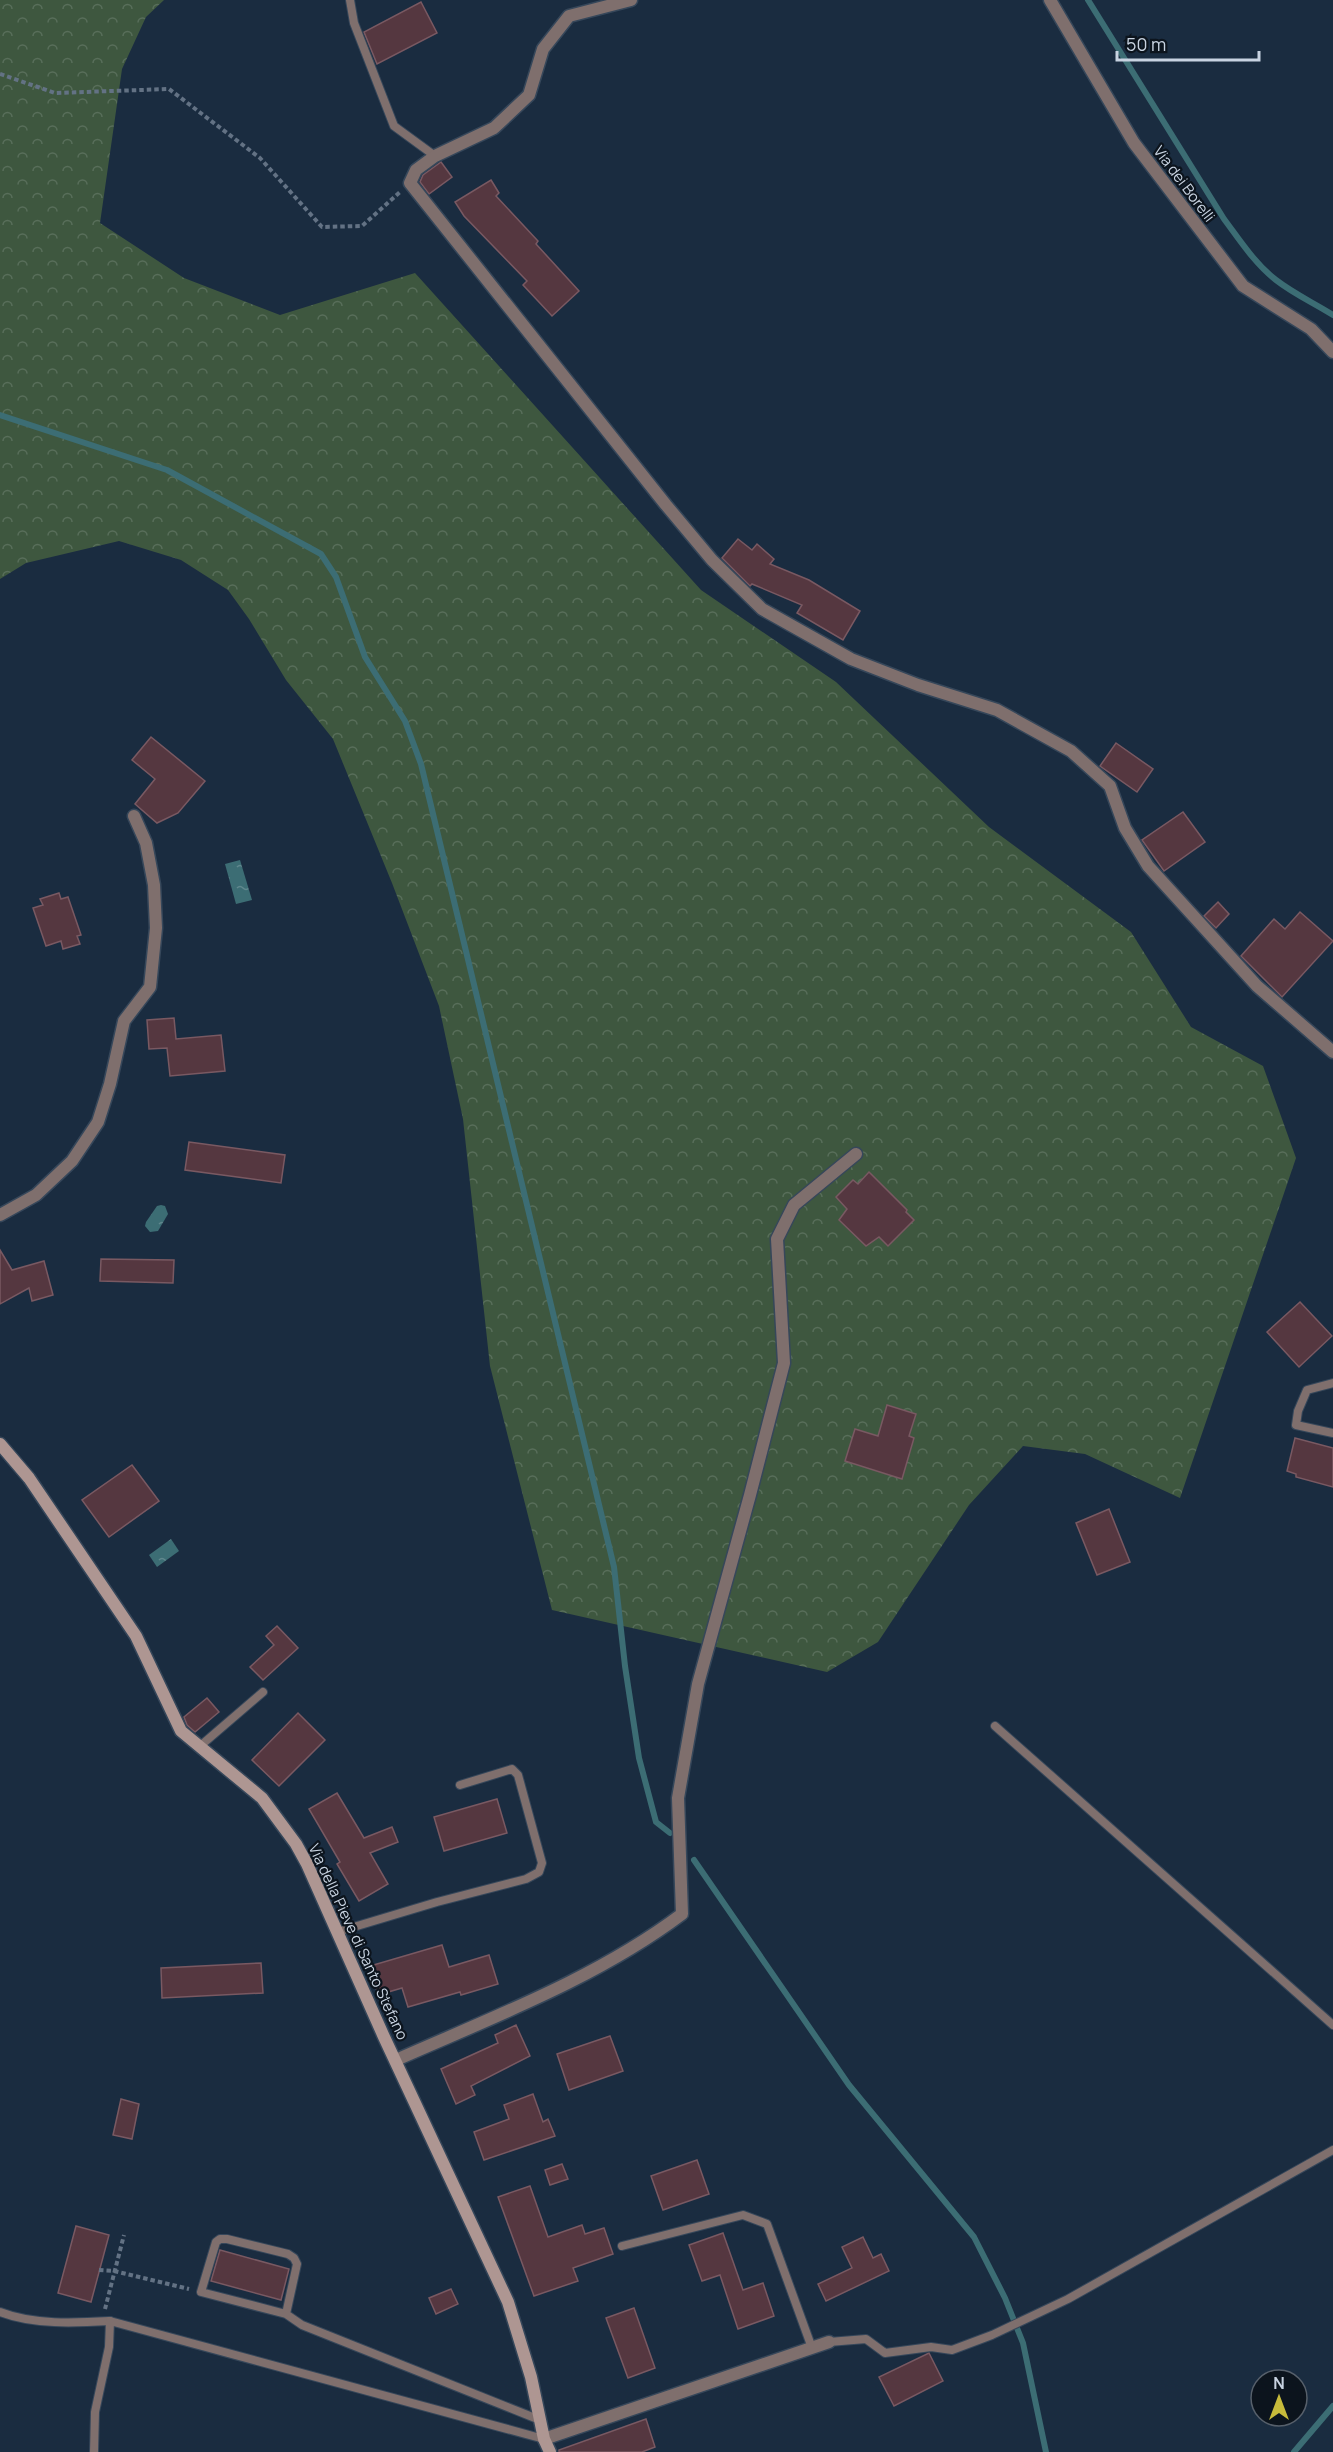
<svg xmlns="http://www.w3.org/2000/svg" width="1333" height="2452" viewBox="0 0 1333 2452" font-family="Manrope,sans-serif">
<defs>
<pattern id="forest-crowns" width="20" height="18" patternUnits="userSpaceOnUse" patternTransform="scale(1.5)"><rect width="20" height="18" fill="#3e573f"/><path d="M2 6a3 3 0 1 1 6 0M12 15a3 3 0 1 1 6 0" fill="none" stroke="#586e5a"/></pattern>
<pattern id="water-ripples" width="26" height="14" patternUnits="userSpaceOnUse" patternTransform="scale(1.5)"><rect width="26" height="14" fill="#3c6d74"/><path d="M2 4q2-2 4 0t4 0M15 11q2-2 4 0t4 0" fill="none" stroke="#60888e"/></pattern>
</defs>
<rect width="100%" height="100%" fill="#1a2c40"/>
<path fill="url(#forest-crowns)" d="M0,0H164L146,17L122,69L100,223L184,278L280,315L415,273L701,590L836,682L989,827L1131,932L1191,1027L1263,1066L1296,1158L1180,1498L1085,1454L1023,1446L969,1505L878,1642L827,1672L552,1610L490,1366L463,1119L439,1006L392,883L333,739L286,680L249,619L228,590L181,560L119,541L26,563L0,579Z"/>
<g fill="url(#water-ripples)">
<path d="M240,860L252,900L236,904L225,864Z"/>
<path d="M161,1205L165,1206L168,1214L158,1231L150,1232L145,1226L146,1222L157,1206Z"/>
<path d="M171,1539L179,1551L157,1567L149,1555Z"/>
</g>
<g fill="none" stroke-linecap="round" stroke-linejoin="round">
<g stroke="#3c6d74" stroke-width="6">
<path d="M1088,0L1224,219C1239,239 1255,264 1276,280C1294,294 1314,303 1333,315"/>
<path d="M0,415L167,470L321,554L336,577L365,657L405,721L421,764L614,1567L625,1666L639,1758L656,1822L670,1833"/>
<path d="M694,1860L849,2085L974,2237L1005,2298L1023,2343L1046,2452"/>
<path d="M1294,2452L1333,2406"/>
</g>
</g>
<g fill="#553740" stroke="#795962" stroke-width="1.5">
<path d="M421,2L437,33L377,64L364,32Z"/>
<path d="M441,162L452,177L429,194L420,182L423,175Z"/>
<path d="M491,180L499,193L496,196L538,241L536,244L579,291L552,316L523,285L527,281L464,216L455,202Z"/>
<path d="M738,539L752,550L757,544L774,559L770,564L809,580L860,611L843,640L797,613L802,605L752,584L750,586L722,558Z"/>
<path d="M151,737L205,781L178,813L157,823L135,804L155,779L132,760Z"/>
<path d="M1116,743L1153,769L1137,792L1100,766Z"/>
<path d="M1183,812L1205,842L1164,871L1142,840Z"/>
<path d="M59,893L61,899L68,897L81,935L77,936L80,944L63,949L61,941L46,946L33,908L43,905L40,899Z"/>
<path d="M1218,902L1229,914L1216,928L1204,916Z"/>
<path d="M1300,912L1333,941L1282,997L1241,956L1274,919L1285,929Z"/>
<path d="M174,1018L176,1039L221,1035L225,1071L170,1076L167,1048L149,1049L147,1020Z"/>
<path d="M189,1142L285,1155L281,1183L185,1170Z"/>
<path d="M869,1172L907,1210L906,1212L914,1220L888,1246L879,1237L866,1246L839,1220L847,1209L836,1197L853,1180L858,1184Z"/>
<path d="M0,1250L12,1270L44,1261L53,1295L32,1301L29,1288L0,1304Z"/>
<path d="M101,1259L174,1260L173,1283L100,1281Z"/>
<path d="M1300,1302L1332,1336L1299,1367L1267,1332Z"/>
<path d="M887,1405L916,1414L909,1436L914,1438L902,1479L845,1461L855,1429L878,1436Z"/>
<path d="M1295,1438L1333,1448V1487L1296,1477V1474L1287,1471Z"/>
<path d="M132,1465L159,1501L109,1537L82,1500Z"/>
<path d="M1109,1509L1130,1562L1097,1575L1076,1523Z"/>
<path d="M277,1626L298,1648L263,1680L250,1667L274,1645L266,1636Z"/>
<path d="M207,1698L219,1712L195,1732L187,1725L184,1717Z"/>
<path d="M298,1713L325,1740L279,1786L252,1760Z"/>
<path d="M337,1793L364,1838L392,1827L398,1842L370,1853L388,1884L359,1901L337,1864L340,1862L309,1809Z"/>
<path d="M497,1799L507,1833L444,1851L434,1817Z"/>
<path d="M442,1945L449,1967L489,1955L498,1984L461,1995L460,1992L408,2007L402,1988L378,1995L370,1966Z"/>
<path d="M261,1963L263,1993L162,1998L161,1968Z"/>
<path d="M516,2025L530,2056L471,2086L475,2095L456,2104L441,2069L498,2043L495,2035Z"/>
<path d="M610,2036L623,2071L569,2090L557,2054Z"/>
<path d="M533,2094L543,2122L548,2119L555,2136L484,2160L474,2132L509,2119L504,2105Z"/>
<path d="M121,2099L139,2104L132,2139L113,2135Z"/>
<path d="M697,2160L709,2194L663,2210L651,2176Z"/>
<path d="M562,2164L568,2179L550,2185L545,2170Z"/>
<path d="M530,2186L548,2237L582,2225L585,2234L604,2228L613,2254L573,2268L578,2281L534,2296L498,2197Z"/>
<path d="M76,2226L109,2235L91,2302L58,2293Z"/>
<path d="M723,2233L743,2290L763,2283L774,2316L738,2329L720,2275L702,2281L689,2245Z"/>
<path d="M863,2237L873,2258L881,2254L889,2271L826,2301L818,2284L852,2268L842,2247Z"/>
<path d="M220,2250L289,2269L281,2300L211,2281Z"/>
<path d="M451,2289L458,2304L436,2314L429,2298Z"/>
<path d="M634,2308L655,2368L628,2378L606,2318Z"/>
<path d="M929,2353L943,2381L894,2406L879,2377Z"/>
<path d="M646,2419L655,2447L642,2452H559V2450Z"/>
</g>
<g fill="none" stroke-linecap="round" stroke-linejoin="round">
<defs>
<g id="lane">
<path d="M350,0L354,23L394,126L435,156"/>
<path d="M1333,1383L1307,1390L1298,1411L1296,1425L1333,1433"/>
<path d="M995,1726L1333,2025"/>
<path d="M199,1747L263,1692"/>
<path d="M337,1932L437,1902L526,1879L539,1872L542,1863L518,1775L512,1769L460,1785"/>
<path d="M622,2246L743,2215L767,2224L812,2348"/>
<path d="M0,2312C33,2325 75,2323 110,2321"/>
<path d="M286,2314L297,2264L294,2258L288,2254L227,2239H220L216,2242L201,2292L286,2314L302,2325L540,2420"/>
<path d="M829,2342L866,2339L885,2353L931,2347L952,2350L992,2335L1068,2299L1333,2150"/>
<path d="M94,2452L95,2412L109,2347L110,2321L544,2439"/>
</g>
<g id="street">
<path d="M631,0L569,16L543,49L529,95L494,128L435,156L416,170L410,183L666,505L712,560L762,609L851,659L918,685L997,710L1071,751L1110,786L1125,828L1148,866L1257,986L1333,1052"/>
<path d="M1050,0L1134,143L1243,286L1311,329L1333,352"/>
<path d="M0,1215L36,1195L72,1161L98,1122L110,1084L124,1021L150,987L156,928L154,885L146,843L134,816"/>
<path d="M396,2060C493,2017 597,1978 682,1914L678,1798L698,1684L750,1495L784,1363L777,1239L794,1205L856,1154"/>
<path d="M544,2439L829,2342"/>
</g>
<path id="secondary" d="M0,1444L29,1478L136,1636L181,1731L262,1798L296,1844L307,1864L384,2037L508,2302L531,2377L544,2439L550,2452"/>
</defs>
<use href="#lane" stroke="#36475a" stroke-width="10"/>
<use href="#street" stroke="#36475a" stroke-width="15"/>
<use href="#secondary" stroke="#36475a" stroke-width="15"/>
<g stroke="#637284" stroke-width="4" stroke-dasharray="4.5 3" stroke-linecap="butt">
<path d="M0,74L55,93L169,89L260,158L322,227L362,226L400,192"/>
<path d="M99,2270L114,2271L189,2289"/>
<path d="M105,2309L124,2235"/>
</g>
<use href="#lane" stroke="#7f6f6d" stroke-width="8"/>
<use href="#street" stroke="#7f6f6d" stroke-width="12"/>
<use href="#secondary" stroke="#ae9692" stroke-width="12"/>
</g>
<g text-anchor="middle" stroke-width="4.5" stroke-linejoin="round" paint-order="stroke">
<g font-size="15" fill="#c8d3e1" stroke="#0c141d">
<text transform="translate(1184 184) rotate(53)" y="5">Via dei Borelli</text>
<text transform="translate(358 1942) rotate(65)" y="5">Via della Pieve di Santo Stefano</text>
</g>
</g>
<g transform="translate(1279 2398)"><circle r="28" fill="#0c141d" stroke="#57606b" stroke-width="1.5"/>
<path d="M0-4.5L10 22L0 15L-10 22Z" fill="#c7bb3b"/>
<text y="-9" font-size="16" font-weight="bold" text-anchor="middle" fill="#c8d3e1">N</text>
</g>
<path d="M1117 51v9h142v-9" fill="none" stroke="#c8d3e1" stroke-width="3"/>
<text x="1126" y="51" font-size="18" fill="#c8d3e1" stroke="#0c141d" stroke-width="4.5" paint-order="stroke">50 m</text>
</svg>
